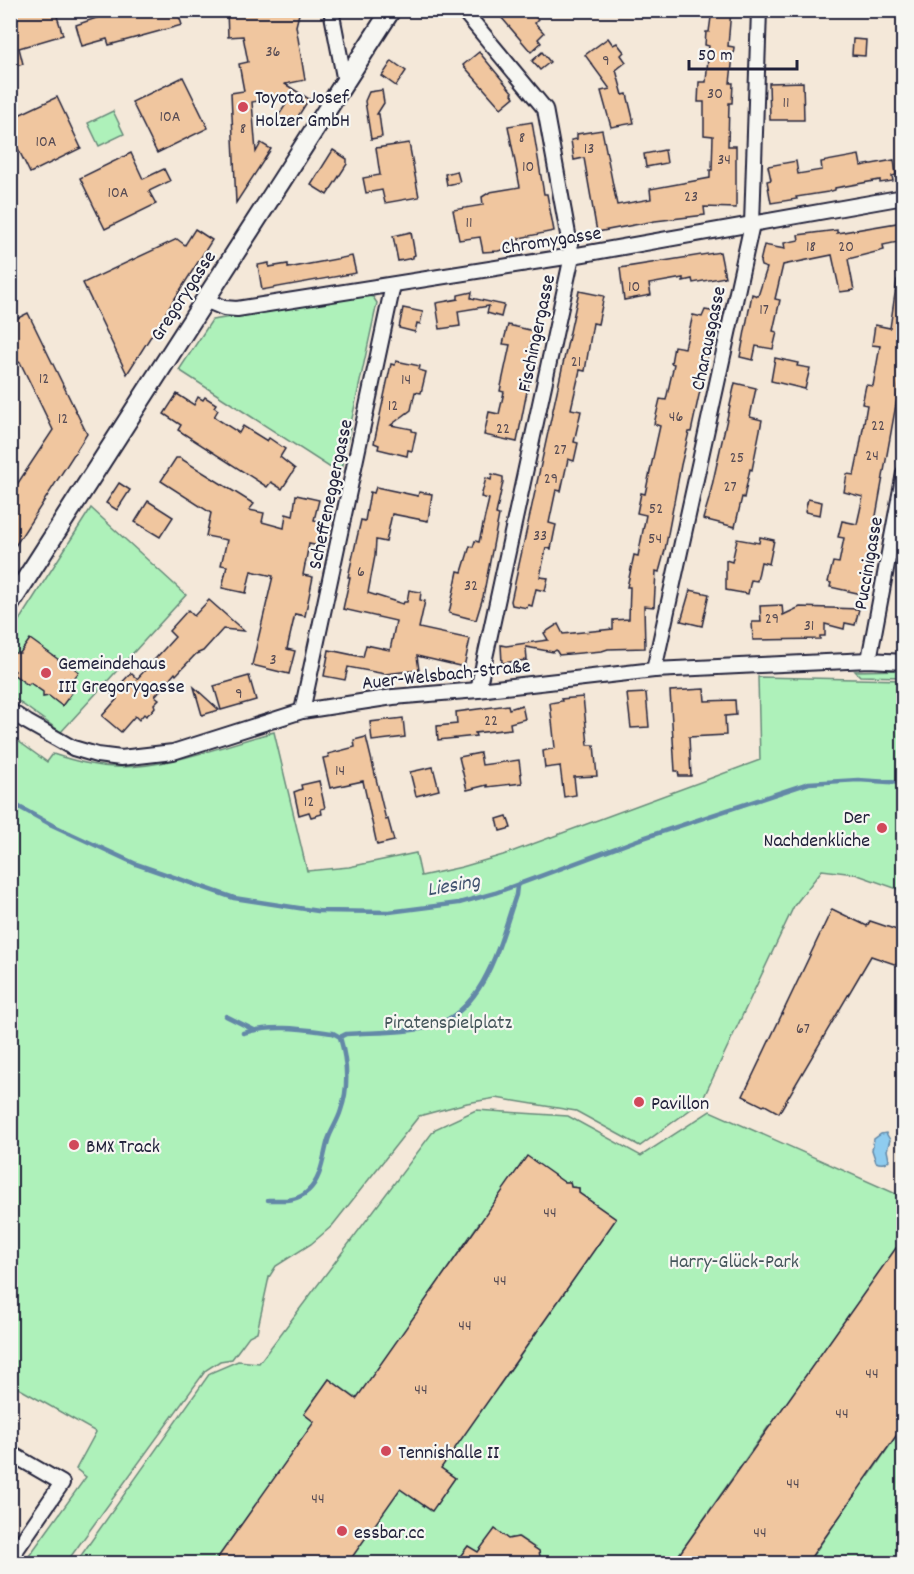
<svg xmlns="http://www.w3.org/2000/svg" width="914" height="1574" viewBox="0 0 914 1574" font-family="Dekko,sans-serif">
<rect width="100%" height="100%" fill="#f4e8d9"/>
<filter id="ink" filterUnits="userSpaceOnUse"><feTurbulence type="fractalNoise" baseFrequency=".0167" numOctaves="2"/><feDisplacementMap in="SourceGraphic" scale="12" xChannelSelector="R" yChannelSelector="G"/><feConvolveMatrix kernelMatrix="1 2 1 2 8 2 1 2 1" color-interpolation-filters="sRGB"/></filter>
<g filter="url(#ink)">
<g fill="#aef1ba" stroke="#688a7a" stroke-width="1.5" fill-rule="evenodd">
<path d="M113,111L124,134L99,146L88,123Z"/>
<path d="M368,296L373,297L377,303L340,474L179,370L212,320Z"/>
<path d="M91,508L186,595L61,732L11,696V633Z"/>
<path d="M903,670V677L860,676L855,671Z"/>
<path d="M758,677L903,680V891L855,874L822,870L794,906L702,1101L640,1146L576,1111L496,1098L467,1103L419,1116L332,1226L311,1244L276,1266L269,1277L257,1332L249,1336L232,1359L220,1361L206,1370L66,1563H24L86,1477L76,1469L96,1432L11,1384V736L47,762L53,754C74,761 95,767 117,767C164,769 228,744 274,732L307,871L349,867L416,853L421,876L462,867L503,855L760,760Z"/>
<path d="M476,1110L568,1116L641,1156L710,1111L903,1197V1253L896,1248L780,1413L779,1434L768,1427L673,1563H541L539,1551L519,1537L508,1539L495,1529L479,1554L468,1546L455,1563H348L349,1561L260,1499L214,1563L75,1564L210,1373L238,1361L259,1363L435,1129ZM564,1182H570L571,1187L579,1188V1193L616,1219L499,1386L410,1323L479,1223ZM329,1379L395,1426L391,1433L455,1478L431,1511L365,1464L368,1459L304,1414Z"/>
<path d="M903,1426V1563L807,1564L858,1490L866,1475L869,1476Z"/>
</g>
<path fill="#8fccef" stroke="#6388a7" stroke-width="1.5" d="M886,1133L890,1140L887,1150L889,1160C886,1164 880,1164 876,1162L872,1150L874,1139L881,1134Z"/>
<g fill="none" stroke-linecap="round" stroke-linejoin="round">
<g stroke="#6388a7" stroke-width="4.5">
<path d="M10,802L52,825L136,864L234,898L318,911L389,912L459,903L495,893L640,839L809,783L858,780L904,783"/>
<path d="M226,1016L254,1030"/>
<path d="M243,1033C274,1024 302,1029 333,1033L340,1037"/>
<path d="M268,1200C282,1200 297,1202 308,1191C322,1178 323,1157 328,1140C331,1130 338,1121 341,1110C349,1087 347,1061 340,1037L346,1034C371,1032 409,1033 433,1026C486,1009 500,941 516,895L517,886"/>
</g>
</g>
<g fill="#f0c69f" stroke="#22223b" stroke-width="1.5">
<path d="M10,10H55L63,35L19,48L23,64L10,68Z"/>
<path d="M108,10H177L182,25L109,45L107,39L82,46L76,25L102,16L101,12Z"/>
<path d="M227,10H300L296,26L305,80L285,84L309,99L292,126L277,118L292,95L252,102L256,152L261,143L271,149L236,203L231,93L244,91L239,64L248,62L243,36L228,37Z"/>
<path d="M495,10H530L538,20L535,23L544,33L538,39L541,43L531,52Z"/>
<path d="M712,10H731L728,46L734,47L730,83H733L732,103H729L728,146H736V208L704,207L705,215L655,221L597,232L584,158L574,160L571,140L577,139V134L602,130L617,205L651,199L650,189L710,178V170H712L713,136L704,135V102H698L699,82H706L709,46L705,45L706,32H709Z"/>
<path d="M608,38L613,45L617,43L624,52L621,55L626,62L616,70L623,95L627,94L634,123L611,127L601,91L610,89L585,55Z"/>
<path d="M853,39L866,40L865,56L852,55Z"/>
<path d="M479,52L513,93L512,94L514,97L501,108L463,65Z"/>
<path d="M542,52L550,62L540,70L532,61Z"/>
<path d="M392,61L406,71L396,86L382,76Z"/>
<path d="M183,77L208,128L157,153L132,102Z"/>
<path d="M803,82L804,120H770L769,83Z"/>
<path d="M382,90L384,103L377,114H379L382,137L371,139L365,101L369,92Z"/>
<path d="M57,97L81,148L30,173L10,132V119Z"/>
<path d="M532,122L544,194H547L554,231L519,238L520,246L498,251L483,252L480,237L459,240L453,210L483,205L482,197L490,192L520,187L508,126Z"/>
<path d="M409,143L419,197L385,203L382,190L366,193L363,178L380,175L376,148Z"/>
<path d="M333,150L347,159V164L327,195L311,185Z"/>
<path d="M665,150L667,163L646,167L644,154Z"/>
<path d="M131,153L143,179L164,169L170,181L149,191L156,204L105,229L80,178Z"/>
<path d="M859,155L861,166L894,160L896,175L892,176L893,181L880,183V180L835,188V190L828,192L796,197L797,199L771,203L767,181L771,180L768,166L796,161L798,174L822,170L821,162Z"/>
<path d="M457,171L460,182L447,185L445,174Z"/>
<path d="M903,222V241L883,245L884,250L848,259L854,290L840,292L832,255L783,265L775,299L780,300L773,331L777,332L773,349L756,346L753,360L740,357L752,294L758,296L767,268L761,266L760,262L764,245L785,249L784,243L799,240L798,235L837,230V233Z"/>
<path d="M195,229L212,240L127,374L83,283L177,239L185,245Z"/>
<path d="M411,232L415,255L413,256V258L398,261L393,236Z"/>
<path d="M720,252L725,277L693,283L692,279L683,281V278L649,284L651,295L624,300L620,268Z"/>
<path d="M352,256L356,273L262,290L258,265L269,263V267L288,264V268Z"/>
<path d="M897,280L903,281V382H900L862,594L830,587L831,583L828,582L833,562L839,563L844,538L838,537L842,521L857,524L863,497L844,492L847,474L854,475L860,446L867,405L862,404L866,385L873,386L880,346L872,345L875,325L890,328Z"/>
<path d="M579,291L604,296L598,324L593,323L585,371L580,370L571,409L581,411L574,442L578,443L574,461L568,459L561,491L556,490L549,523L556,525L555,529L551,549L546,548L540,577L548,578L545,591L536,589L532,606L528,605L527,608L512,605L511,601Z"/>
<path d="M472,292L471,298L504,305L501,317L487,313L489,306L458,311L460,326L440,329L436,303L458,299V295Z"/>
<path d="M403,308L423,312L420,324L417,323L415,332L399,328Z"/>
<path d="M705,310L716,312V317L691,432H689L681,465L665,550L659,572L656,571L654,607L644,606L645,648L608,649L602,651L559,655L556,650L553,652L526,647L527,660L502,663L501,645L506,646L548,640L544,633L558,624L563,634L613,629V620L629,619L630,587H627L634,555L638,556L646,515L637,513L641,493L645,494L660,426L654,424L660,399L666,400L674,364L671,363L674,346L685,348L693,315L702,317Z"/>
<path d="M28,313L87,434L10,554V495L53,430L20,362L10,367V322Z"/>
<path d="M508,325L534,331L530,348L534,349L532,356H534L517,442L484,435L489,412L499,414L504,392L500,391L510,345L503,344Z"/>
<path d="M775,358L798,363L797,366L810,368L805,389L771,381Z"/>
<path d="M396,361L420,366L419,370L426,372L421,393L415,392L411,410L391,425L412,429V431L416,432L412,451L408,450L407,456L378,449L379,445L374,443L391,364L395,365Z"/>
<path d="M735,383L756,388L750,417L762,420L752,470L750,469L744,498L742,497L735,527L703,519L709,499Z"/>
<path d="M177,394L194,405L198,397L203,400L205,397L216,404L214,407L218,410L214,417L239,433L243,426L267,441L269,438L285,449L280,457L295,469L282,489L271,482L267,487L178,430L181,425L164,414Z"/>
<path d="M176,458H180L254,504L249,510L264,513L262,522L284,528L286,514L293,516L296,495L319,500L314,520L324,523L319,546L309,544L303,575L313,577L305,616L295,614L287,649L295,651L289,674L252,665L273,576L251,571L246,593L222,588L227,566L221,565L227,540L206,536L211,513L161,481Z"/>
<path d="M492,474L503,477V482L496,514L499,515L483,597L476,620L449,613L458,571L462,572L470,546L473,547L475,541L479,542L489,499L481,497L486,478L491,480Z"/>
<path d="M119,483L130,490L117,510L106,503Z"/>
<path d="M376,487L418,496L419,492L432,494L428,521L392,514L386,542L376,540L375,556L368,593L403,604L404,602H407L409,590L421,592L420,600L425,601L419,628L470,639L464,667L417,656L419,670L385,674L348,667L345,680L324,676L329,650L363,657L366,645L390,650L396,621L343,609L350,577H348L361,520L365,521L370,492L374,493Z"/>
<path d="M808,499L822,502L820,515L805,512Z"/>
<path d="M148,501L173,517L160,537L135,522Z"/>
<path d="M760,537L774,540L769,564L761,562L757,581L751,580L748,594L726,590V560L732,562L737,539L759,543Z"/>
<path d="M690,590L709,594L702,626L681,621Z"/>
<path d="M209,600L244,631L223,629L203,651L196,654L176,675L175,673L155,696L159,699L154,704L155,707L151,712L146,716L144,714L139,720L135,716L121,732L102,716L117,699L111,694L131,673L137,679L175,637L169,631L188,610L194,616Z"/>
<path d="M782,605L783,615L800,607L859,609L855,625L845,623L844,629L825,624V636H820V639L753,640L752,622H761L760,606Z"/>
<path d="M30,639L66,665L67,663L79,672L68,686L74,690L62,706L49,696L43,697V692L30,683L28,685L13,674L15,671L10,668V658L14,653H20Z"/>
<path d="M249,676L256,700L221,710L214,686Z"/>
<path d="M194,687L219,710L202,715Z"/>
<path d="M704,689L705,701L735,700L736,715L725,716L726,735L689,737L691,776H679L678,771H675L670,691Z"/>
<path d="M646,693L649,727L631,728L627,694Z"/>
<path d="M583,697L588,745H594L597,776L574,777L576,795L564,797L560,766L545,768L543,751L555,748L550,703L562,701L561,699Z"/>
<path d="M508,705L509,709L522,705L525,719L510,723L511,729L475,733L476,736L438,740L437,726L457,724L456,712Z"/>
<path d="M403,718L405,737L372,741L370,722Z"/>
<path d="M366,737L386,820L388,819L394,841L377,845L363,781L330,788L323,758L329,757L328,754L355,747L354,740Z"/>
<path d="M480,753L482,765L519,760L522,783L487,787V785L467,790L459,757Z"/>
<path d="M433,767L439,790L416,796L410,772Z"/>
<path d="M319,781L325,808L321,809L322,814L311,817L309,812L299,815L294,792L302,789L301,785Z"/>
<path d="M507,816L511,828L500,831L497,819Z"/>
<path d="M832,909L867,926L870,921L903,932V967L871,956L779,1113L765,1105L763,1106L743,1096Z"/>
<path d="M527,1156L564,1182H570L571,1187L579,1188V1193L616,1219L441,1468L455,1478L432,1511L400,1489L348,1563H214L314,1422L304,1414L329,1379L356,1399Z"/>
<path d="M896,1248L903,1253V1426L807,1563H673Z"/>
<path d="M495,1529L508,1539L518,1537L539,1551L541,1563H455L468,1546L478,1552Z"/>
</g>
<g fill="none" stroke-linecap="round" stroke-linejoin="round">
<defs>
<g id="minor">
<path d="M331,10L345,82"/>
<path d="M463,10L545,109L572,256L478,690"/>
<path d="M205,300L224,308L237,309L572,256L904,197"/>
<path d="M869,660L904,473"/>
<path d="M654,670L752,224L759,10"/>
<path d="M10,711L27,722L73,748L97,755L121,758L173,752L302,711L393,697L478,690L654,670L869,660L904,662"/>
<path d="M302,711L393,285"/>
<path d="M10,1453L62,1483L10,1559"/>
</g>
<path id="tertiary" d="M10,604L391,10"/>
</defs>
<use href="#minor" stroke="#22223b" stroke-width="18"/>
<use href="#tertiary" stroke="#22223b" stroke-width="22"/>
<use href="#minor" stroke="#f6f6f2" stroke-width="14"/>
<use href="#tertiary" stroke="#f6f6f2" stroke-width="18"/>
</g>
</g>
<g fill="#d1495b" stroke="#f6f6f2" stroke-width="2">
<circle cx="243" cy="107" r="6"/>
<circle cx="46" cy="673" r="6"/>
<circle cx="882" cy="828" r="6"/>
<circle cx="639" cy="1102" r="6"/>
<circle cx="74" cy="1145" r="6"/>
<circle cx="386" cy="1451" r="6"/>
<circle cx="342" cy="1531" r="6"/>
</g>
<g text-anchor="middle" stroke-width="4.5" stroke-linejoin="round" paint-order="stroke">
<g font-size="16" fill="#564b54">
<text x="273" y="56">36</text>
<text x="606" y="65">9</text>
<text x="715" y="98">30</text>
<text x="786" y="107">11</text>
<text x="170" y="121">10A</text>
<text x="243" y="133">8</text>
<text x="522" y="142">8</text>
<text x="46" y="146">10A</text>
<text x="589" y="153">13</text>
<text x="724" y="164">34</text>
<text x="528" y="171">10</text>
<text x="118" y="197">10A</text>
<text x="691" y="201">23</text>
<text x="469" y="227">11</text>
<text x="811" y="251">18</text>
<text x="846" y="251">20</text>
<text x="634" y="291">10</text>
<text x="764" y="314">17</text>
<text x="576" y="366">21</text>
<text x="44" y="383">12</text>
<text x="406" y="384">14</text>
<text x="393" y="410">12</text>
<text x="676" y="421">46</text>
<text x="63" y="423">12</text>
<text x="878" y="430">22</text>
<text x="503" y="433">22</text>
<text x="560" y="454">27</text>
<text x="872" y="460">24</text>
<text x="737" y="462">25</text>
<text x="551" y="483">29</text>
<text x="730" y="491">27</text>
<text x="656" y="513">52</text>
<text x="540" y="540">33</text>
<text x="655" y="543">54</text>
<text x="361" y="576">6</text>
<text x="471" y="590">32</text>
<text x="772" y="623">29</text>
<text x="809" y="630">31</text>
<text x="273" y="664">3</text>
<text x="239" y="698">9</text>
<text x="491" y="725">22</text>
<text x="340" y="775">14</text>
<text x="309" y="806">12</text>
<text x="803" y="1033">67</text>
<text x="550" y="1217">44</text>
<text x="500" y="1285">44</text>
<text x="465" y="1330">44</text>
<text x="872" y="1378">44</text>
<text x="421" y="1394">44</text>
<text x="842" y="1418">44</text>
<text x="793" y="1488">44</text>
<text x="318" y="1503">44</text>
<text x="760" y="1537">44</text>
</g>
<g font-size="20" fill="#22223b" stroke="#f6f6f2" text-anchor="start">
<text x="255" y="103">Toyota Josef<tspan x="255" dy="23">Holzer GmbH</tspan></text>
<text x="58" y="669">Gemeindehaus<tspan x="58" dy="23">III Gregorygasse</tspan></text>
<text x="870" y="823" text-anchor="end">Der<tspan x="870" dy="23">Nachdenkliche</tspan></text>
<text x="651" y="1109">Pavillon</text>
<text x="86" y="1152">BMX Track</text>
<text x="398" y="1458">Tennishalle II</text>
<text x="354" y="1538">essbar.cc</text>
</g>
<g font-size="20" fill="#22223b" stroke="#f6f6f2">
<text transform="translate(551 239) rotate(-9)" y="7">Chromygasse</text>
<text transform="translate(182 295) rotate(-57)" y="7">Gregorygasse</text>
<text transform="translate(535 333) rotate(-78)" y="7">Fischingergasse</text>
<text transform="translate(707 338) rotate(-78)" y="7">Charausgasse</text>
<text transform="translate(329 494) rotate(-78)" y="7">Scheffeneggergasse</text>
<text transform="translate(867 563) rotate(-80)" y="7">Puccinigasse</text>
<text transform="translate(446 673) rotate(-6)" y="7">Auer-Welsbach-Straße</text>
</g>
<g font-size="20" fill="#45565b" stroke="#f6f6f2">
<text x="448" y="1028">Piratenspielplatz</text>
<text x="734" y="1267">Harry-Glück-Park</text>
</g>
<g font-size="21" font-style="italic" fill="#435571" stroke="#f6f6f2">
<text transform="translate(453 884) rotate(-10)" y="7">Liesing</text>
</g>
</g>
<rect width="914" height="1574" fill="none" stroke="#f6f6f2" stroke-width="36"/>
<rect x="18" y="18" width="878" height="1538" fill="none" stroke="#22223b" stroke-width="2" filter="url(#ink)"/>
<path d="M689 60v9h108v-9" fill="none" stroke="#22223b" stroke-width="3"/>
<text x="698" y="60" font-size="18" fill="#22223b" stroke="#f6f6f2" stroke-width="4.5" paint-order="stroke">50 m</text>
</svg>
